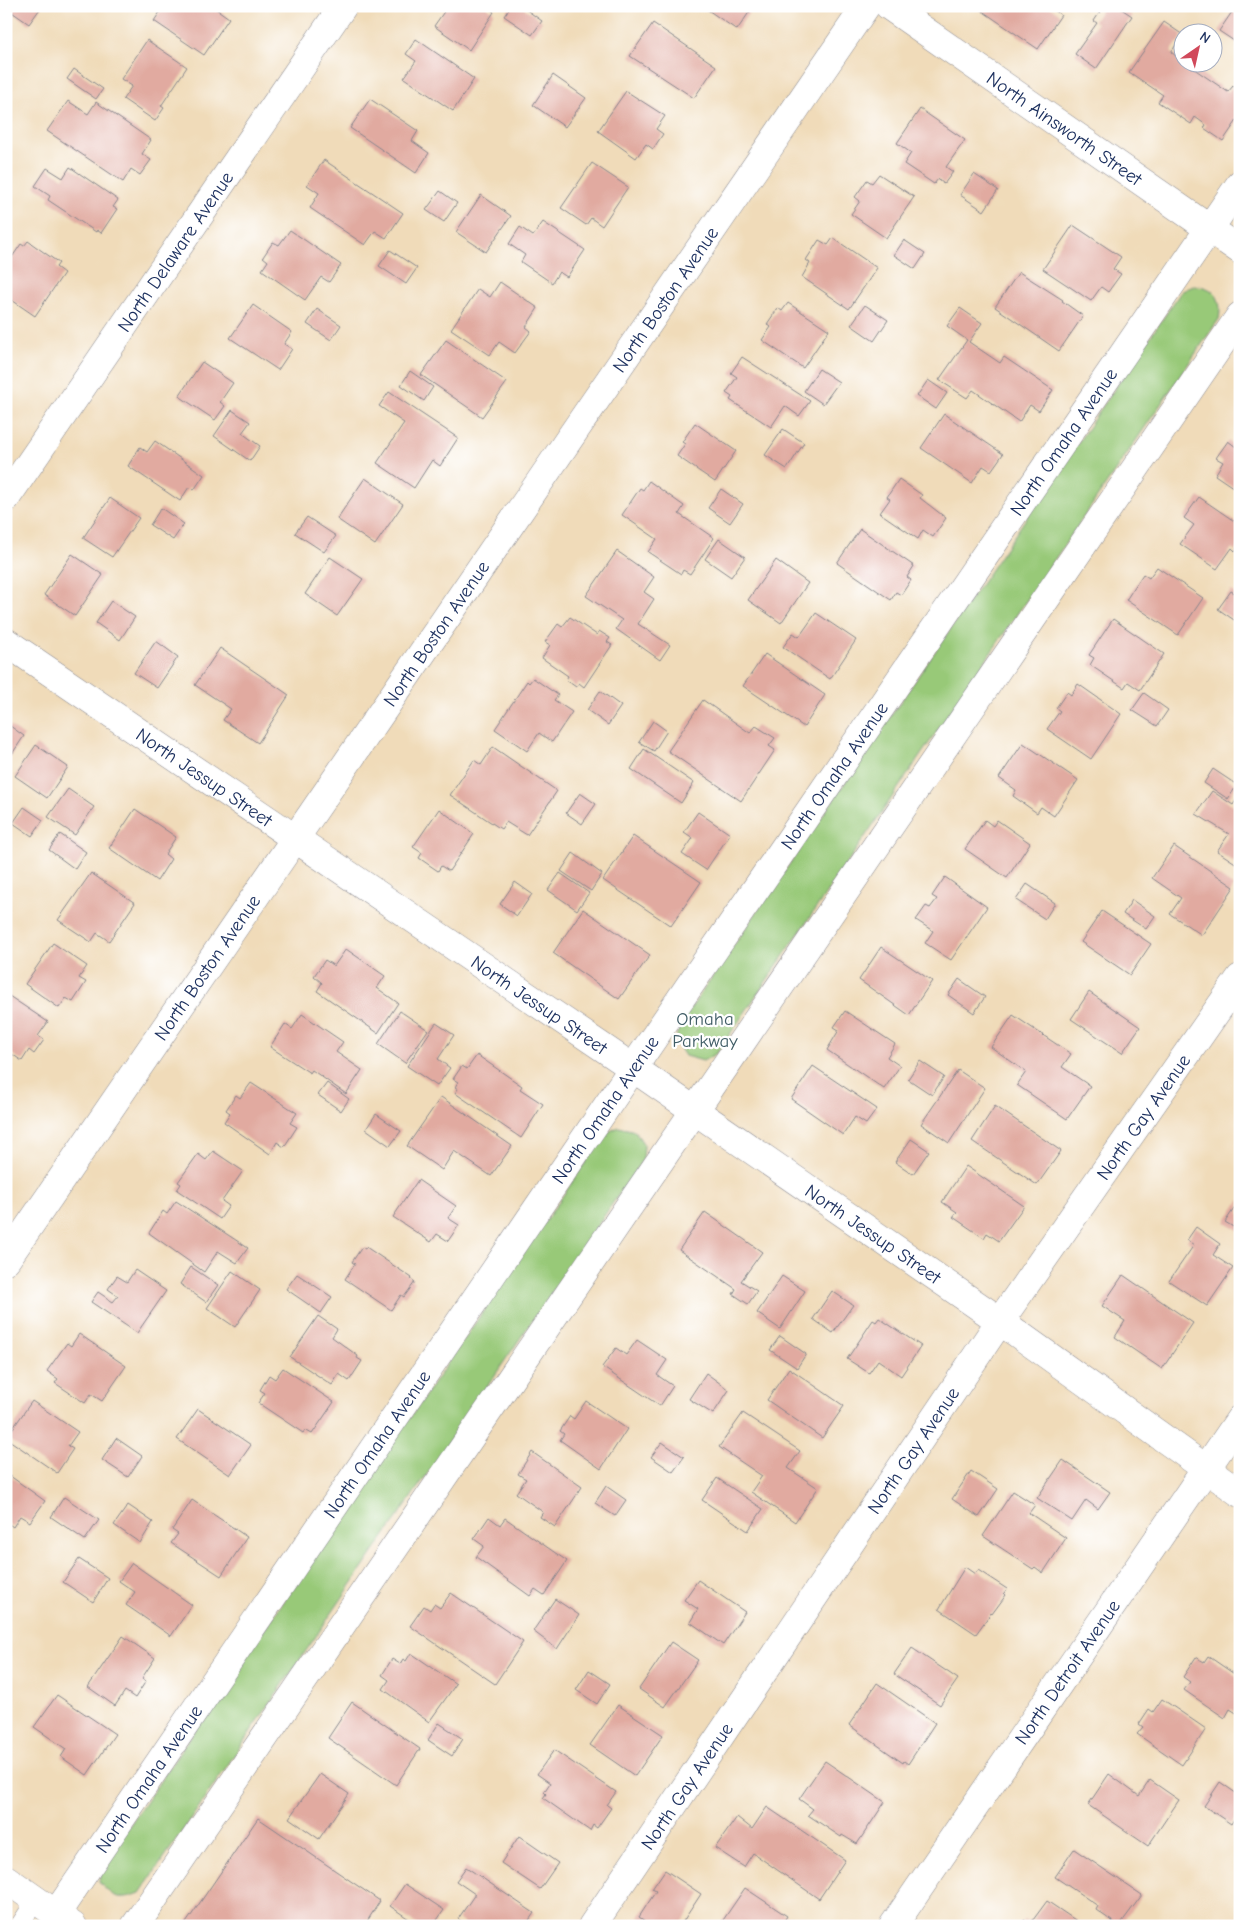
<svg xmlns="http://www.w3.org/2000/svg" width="1246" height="1932" viewBox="0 0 1246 1932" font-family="'Comic Neue',sans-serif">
<rect width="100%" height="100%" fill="#fff"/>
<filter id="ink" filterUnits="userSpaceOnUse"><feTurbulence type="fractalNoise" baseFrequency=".02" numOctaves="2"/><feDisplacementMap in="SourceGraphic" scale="10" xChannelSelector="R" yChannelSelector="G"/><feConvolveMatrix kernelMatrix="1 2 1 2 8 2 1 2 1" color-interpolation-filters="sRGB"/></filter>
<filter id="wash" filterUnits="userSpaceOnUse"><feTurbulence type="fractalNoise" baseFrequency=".0096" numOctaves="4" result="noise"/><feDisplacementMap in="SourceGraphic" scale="20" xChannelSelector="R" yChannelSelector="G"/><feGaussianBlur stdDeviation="1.12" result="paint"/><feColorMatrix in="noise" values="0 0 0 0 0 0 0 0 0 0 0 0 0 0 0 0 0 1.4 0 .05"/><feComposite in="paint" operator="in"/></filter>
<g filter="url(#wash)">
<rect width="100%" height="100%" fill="#f0dbb9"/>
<g fill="#98c978" stroke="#5a7c6b">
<path d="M1192,286C1214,285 1223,298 1219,319L717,1053L703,1061L685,1056L676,1042L678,1027L1181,292Z"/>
<path d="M619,1127L635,1131L644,1145L643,1159L140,1893C119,1901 113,1898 99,1882L101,1867L606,1133Z"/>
</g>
<g id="blocks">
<g fill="#e1aaa0">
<path d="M6,6H42L29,24L6,8Z"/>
<path d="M164,6H212L229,18L204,55L154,21Z"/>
<path d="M448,6H486L494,12L469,50L434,26Z"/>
<path d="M511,6H521L542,21L532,35L504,16Z"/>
<path d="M702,6H743L750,11L737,30Z"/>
<path d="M975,6H1049L1061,15L1038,49Z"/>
<path d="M1104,6H1117L1132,16L1096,69L1075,54L1097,23L1094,21Z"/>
<path d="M1230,6H1240V45L1219,31L1234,9Z"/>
<path d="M1164,22L1183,35L1171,52L1184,62L1228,92L1233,86L1240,90V116L1223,141L1204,128L1206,125L1195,117L1191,124L1158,102L1163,95L1129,72Z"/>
<path d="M653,23L716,66L694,98L630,56Z"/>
<path d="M416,39L474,79L453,111L404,78L416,61L406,54Z"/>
<path d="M147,40L187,67L161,106L164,108L155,121L123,99L132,86L121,79Z"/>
<path d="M74,69L103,89L96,99L67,79Z"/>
<path d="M553,75L586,98L565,127L533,105Z"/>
<path d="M626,91L665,116L656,129L663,134L653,149L646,144L636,158L598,131Z"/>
<path d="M370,99L418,131L412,141L429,153L416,173L350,128Z"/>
<path d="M68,101L88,114L96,102L151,140L142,154L151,160L140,175L131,169L123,182L47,131Z"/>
<path d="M920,109L965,140L946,167L953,172L944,184L938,179L934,184L904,164L911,153L897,143Z"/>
<path d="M324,160L403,213L386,238L375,231L365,245L310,208L319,193L307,185Z"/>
<path d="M592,163L628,187L602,226L591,218L586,225L561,208Z"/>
<path d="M70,167L118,200L113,207L117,209L101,233L97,230L96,232L48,200L50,196L35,186L47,168L63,178Z"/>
<path d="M879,174L914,197L886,238L851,214L860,201L855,197L867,180L872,183Z"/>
<path d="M974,174L998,190L984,211L960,195Z"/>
<path d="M440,191L457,203L444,222L426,210Z"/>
<path d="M481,195L511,216L486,252L456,232Z"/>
<path d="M543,222L585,250L567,277L559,272L552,283L521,262L525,255L509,244L520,227L533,236Z"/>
<path d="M1073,225L1121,257L1113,269L1121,274L1108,292L1101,287L1091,301L1043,269Z"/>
<path d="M290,230L341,265L329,282L321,277L305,300L262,270L268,261L263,257L273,242L279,245Z"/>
<path d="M833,238L877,268L849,309L802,277L810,263L806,260L819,240L828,245Z"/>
<path d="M904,240L925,254L915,269L894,255Z"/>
<path d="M28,241L59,263L56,267L64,273L35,316L6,296V266L21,244L24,246Z"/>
<path d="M390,250L417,268L406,284L379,266Z"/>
<path d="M1019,272L1063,300L1062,301L1083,316L1059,351L995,307Z"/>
<path d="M500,282L538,308L526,327L531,331L515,353L499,342L490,355L451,329L478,289L490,297Z"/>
<path d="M788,303L829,330L803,368L762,340L771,327L767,324L778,308L782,311Z"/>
<path d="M253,305L292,332L284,344L292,349L278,370L230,338Z"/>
<path d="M865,305L888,320L874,341L851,325Z"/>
<path d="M960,308L982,323L969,342L1000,363L1004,357L1053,390L1039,411L1030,405L1019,422L973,390L967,398L939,380L967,340L947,326Z"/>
<path d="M317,309L341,325L331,340L307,324Z"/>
<path d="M446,340L507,382L482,417L421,375Z"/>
<path d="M742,357L810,401L799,416L785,406L771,427L730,400L732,397L726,393L737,377L731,373Z"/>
<path d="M202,362L233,383L220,402L225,406L215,420L179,396Z"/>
<path d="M819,369L839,382L823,404L804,391Z"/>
<path d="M410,371L433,387L424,401L401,385Z"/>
<path d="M928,380L947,393L936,409L917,396Z"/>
<path d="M389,392L458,438L440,466L432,460L414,488L377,463L404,423L379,406Z"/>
<path d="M232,410L250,422L242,433L260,446L250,461L214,436Z"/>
<path d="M944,414L1003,454L991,471L983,466L972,483L921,448Z"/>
<path d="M695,423L736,451L715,482L677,456L685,444L682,442Z"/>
<path d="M783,429L804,443L787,469L765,455Z"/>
<path d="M155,441L204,475L194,490L189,487L180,501L128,466L140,447L147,452Z"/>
<path d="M1228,441L1236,447L1240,441V492L1215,475L1223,462L1216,458Z"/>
<path d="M365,478L403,504L375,545L337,519Z"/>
<path d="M899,479L922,495L920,498L946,518L933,537L923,530L918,539L880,513L890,499L887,497Z"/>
<path d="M649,481L684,506L679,514L714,538L690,574L683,570L681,574L648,552L657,539L622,515L640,488L643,490Z"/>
<path d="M721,489L743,504L730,523L708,508Z"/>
<path d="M1199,497L1240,525V544L1235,551L1232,548L1217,569L1180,544L1194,525L1184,518Z"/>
<path d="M110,498L139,518L112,557L83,538Z"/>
<path d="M161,508L184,524L173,540L150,525Z"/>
<path d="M307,517L336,536L324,552L295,533Z"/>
<path d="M860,529L914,566L907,577L911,580L901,595L896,592L891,600L837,563Z"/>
<path d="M719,539L745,557L731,577L705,559Z"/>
<path d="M617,551L654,577L644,592L654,599L638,624L670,645L660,660L616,629L622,620L586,596Z"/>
<path d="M72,554L103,575L75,616L44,595Z"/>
<path d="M330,557L363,579L337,616L305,594Z"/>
<path d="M776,560L808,583L781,623L748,600Z"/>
<path d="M1157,567L1203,598L1178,635L1126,600L1143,574L1149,578Z"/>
<path d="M1231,591L1240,596V624L1218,609Z"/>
<path d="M111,601L135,617L120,640L96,623Z"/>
<path d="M816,613L856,640L830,679L783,647L793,633L799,637Z"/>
<path d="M570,617L597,635L599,631L610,638L607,642L612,645L584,687L579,683L576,687L566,680L568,676L542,658L550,645L545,642L558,624L562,627Z"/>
<path d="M1113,619L1164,654L1140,690L1128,682L1124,688L1090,665L1094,658L1089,655Z"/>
<path d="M156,641L178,657L157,688L134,673Z"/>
<path d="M220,648L289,695L258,743L223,720L231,709L195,685Z"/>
<path d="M765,654L825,695L804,727L743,686Z"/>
<path d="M533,678L558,695L554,700L572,712L552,742L539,733L527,751L495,729L527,681L529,683Z"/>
<path d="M1078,684L1121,714L1091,759L1047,729L1060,711L1056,708L1067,692L1071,695Z"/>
<path d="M600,691L621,706L608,725L587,710Z"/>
<path d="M1144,693L1168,710L1157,726L1132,710Z"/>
<path d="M703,700L750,733L756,726L775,738L769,746L775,750L741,801L668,751Z"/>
<path d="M653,721L667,731L654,751L639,742Z"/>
<path d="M6,723L24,736L6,763Z"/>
<path d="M1023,743L1078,780L1054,816L1041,807L1037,813L1013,796L1016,790L999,778Z"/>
<path d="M36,745L68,767L47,798L15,776Z"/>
<path d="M493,747L557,791L527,835L506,822L501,829L450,795L474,760L481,765Z"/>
<path d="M644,749L694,783L681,803L631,769Z"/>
<path d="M1213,769L1237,785L1228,799L1204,783Z"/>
<path d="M68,789L94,807L75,835L48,817Z"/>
<path d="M1212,791L1233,805L1237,799L1240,801V866L1217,851L1229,834L1196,814Z"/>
<path d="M580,793L596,804L582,824L566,813Z"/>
<path d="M24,807L43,820L32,836L13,823Z"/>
<path d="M135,809L176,837L165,854L171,859L157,881L109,848Z"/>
<path d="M439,809L474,834L449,871L441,866L438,871L419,858L422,853L413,847Z"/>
<path d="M698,812L730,834L706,870L682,854L693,838L684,832Z"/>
<path d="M985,820L993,826L997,820L1030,843L1007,878L965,849Z"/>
<path d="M60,834L86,852L75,869L49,850Z"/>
<path d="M633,836L701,882L671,926L603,880Z"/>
<path d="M1174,846L1234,887L1202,935L1170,914L1181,898L1152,878Z"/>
<path d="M573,853L602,874L591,891L561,871Z"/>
<path d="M91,873L135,903L109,941L97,933L91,942L58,920Z"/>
<path d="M560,873L589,893L577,910L548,890Z"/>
<path d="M945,877L987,907L951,960L925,943L933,931L916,920L926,906L930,908L937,899L932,896Z"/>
<path d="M515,882L532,894L517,916L500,904Z"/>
<path d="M1027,884L1055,903L1045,919L1016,900Z"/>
<path d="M1132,900L1155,916L1146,929L1123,914Z"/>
<path d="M583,909L650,955L619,999L553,953Z"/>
<path d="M1102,911L1151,944L1130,975L1081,942Z"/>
<path d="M53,943L87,966L79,978L86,982L73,1002L66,998L59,1008L25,984Z"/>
<path d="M881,947L932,981L909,1015L859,980Z"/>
<path d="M346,949L385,976L377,988L398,1003L378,1033L317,991L322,983L314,976L325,960L334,966Z"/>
<path d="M959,979L985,997L974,1013L948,995Z"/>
<path d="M1089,992L1140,1027L1122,1053L1071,1019Z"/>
<path d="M9,996L48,1022L38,1036L44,1040L34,1054L29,1050L22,1061L6,1050V1000Z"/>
<path d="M400,1011L428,1030L405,1063L378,1044Z"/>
<path d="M845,1011L895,1044L887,1057L900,1066L884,1089L827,1050L839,1030L834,1027Z"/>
<path d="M302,1014L343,1042L336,1052L362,1070L346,1094L312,1070L310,1073L270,1047L285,1024L292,1029Z"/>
<path d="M1013,1015L1071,1054L1062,1067L1090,1086L1067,1119L1017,1085L1026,1072L991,1047Z"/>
<path d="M436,1023L454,1035L438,1059L450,1068L437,1086L407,1066Z"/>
<path d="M477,1055L522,1086L520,1089L543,1104L521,1138L455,1093L458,1089L455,1087L458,1082L453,1079L462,1066L467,1069Z"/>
<path d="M920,1061L944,1077L932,1095L908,1079Z"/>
<path d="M813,1066L877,1109L866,1124L855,1117L843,1135L791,1099Z"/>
<path d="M958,1070L985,1088L949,1143L921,1124Z"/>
<path d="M251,1083L297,1113L290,1123L297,1127L284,1147L277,1142L270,1154L224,1122L230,1113L226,1110L236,1095L240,1098Z"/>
<path d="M327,1083L349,1099L341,1111L318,1095Z"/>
<path d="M441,1097L512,1146L491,1176L454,1151L442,1170L407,1146Z"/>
<path d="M995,1106L1061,1151L1037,1185L972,1141Z"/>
<path d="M376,1114L401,1131L390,1146L366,1129Z"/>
<path d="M911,1139L929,1151L913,1174L895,1162Z"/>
<path d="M213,1151L243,1171L222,1201L229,1206L220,1219L177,1190L181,1184L178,1182L198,1154L206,1160Z"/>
<path d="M966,1166L1024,1206L999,1241L987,1233L984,1238L953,1217L957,1212L942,1202Z"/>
<path d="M418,1180L456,1206L448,1218L459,1225L448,1241L437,1234L431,1242L393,1217Z"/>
<path d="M1240,1200V1231L1225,1222Z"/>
<path d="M176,1201L248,1248L237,1263L218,1251L204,1272L149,1233L163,1211L167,1214Z"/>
<path d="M705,1212L762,1252L741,1281L757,1291L748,1304L733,1294L736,1289L679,1250Z"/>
<path d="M1196,1227L1220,1244L1213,1255L1233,1268L1207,1306L1169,1281L1194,1245L1187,1240Z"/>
<path d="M362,1247L365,1249L366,1247L412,1278L411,1279L415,1282L404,1297L401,1295L391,1310L345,1279L355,1264L352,1262Z"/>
<path d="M191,1267L218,1285L206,1302L180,1284Z"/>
<path d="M135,1270L166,1291L137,1333L91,1302L98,1292L113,1302L118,1296L108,1289L117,1276L127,1282Z"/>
<path d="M232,1271L260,1290L235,1327L207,1308Z"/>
<path d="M297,1274L332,1297L321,1313L286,1289Z"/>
<path d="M1123,1275L1193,1323L1162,1369L1115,1337L1125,1321L1102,1306Z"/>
<path d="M782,1276L805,1291L780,1329L757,1313Z"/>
<path d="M832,1291L853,1305L833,1333L813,1319Z"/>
<path d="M318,1316L337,1329L332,1337L358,1356L357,1358L362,1361L349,1381L339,1374L332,1385L290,1357Z"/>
<path d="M879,1318L921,1346L901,1376L878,1360L869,1373L847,1359L873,1320L876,1322Z"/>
<path d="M79,1334L126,1366L102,1401L91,1394L85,1403L55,1383L58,1379L47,1371L67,1343L71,1346Z"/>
<path d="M780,1336L806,1354L797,1368L770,1350Z"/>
<path d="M637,1340L667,1360L657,1375L673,1386L660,1406L602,1367L616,1348L626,1355Z"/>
<path d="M283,1368L334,1402L312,1434L305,1430L303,1433L258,1403L265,1393L260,1390L269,1375L275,1379Z"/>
<path d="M789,1368L844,1406L822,1438L767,1400Z"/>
<path d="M706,1373L729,1390L713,1414L689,1399Z"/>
<path d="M32,1401L78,1432L68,1446L73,1449L57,1473L6,1438Z"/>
<path d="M586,1401L627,1429L601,1469L560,1440L564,1434L560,1431L570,1416L574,1419Z"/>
<path d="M198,1409L251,1445L230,1475L177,1439Z"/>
<path d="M743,1413L800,1451L788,1468L818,1488L795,1522L751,1492L762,1476L719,1447Z"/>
<path d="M116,1438L142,1456L128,1477L102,1460Z"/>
<path d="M662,1442L684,1457L673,1472L651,1457Z"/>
<path d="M532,1452L582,1487L555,1527L540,1517L543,1512L516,1493L526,1479L518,1474Z"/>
<path d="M1063,1460L1110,1492L1098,1509L1086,1500L1072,1521L1037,1498Z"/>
<path d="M971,1471L998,1489L979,1517L952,1499Z"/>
<path d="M6,1473L45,1501L30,1522L20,1516L13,1527L6,1522Z"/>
<path d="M717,1478L763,1509L748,1531L702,1500Z"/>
<path d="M606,1486L626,1500L615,1516L595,1503Z"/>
<path d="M1013,1491L1035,1505L1029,1513L1066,1538L1043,1573L1035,1567L1033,1569L983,1536Z"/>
<path d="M64,1497L99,1520L85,1540L51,1517Z"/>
<path d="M192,1500L247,1537L221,1576L171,1543L178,1534L172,1530Z"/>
<path d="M128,1505L153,1522L140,1543L114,1525Z"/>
<path d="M489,1517L500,1525L505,1518L567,1561L544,1595L535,1589L530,1596L476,1557L484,1546L474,1539Z"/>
<path d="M79,1559L108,1578L93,1602L63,1582Z"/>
<path d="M132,1563L192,1605L171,1636L126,1605L135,1592L119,1581Z"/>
<path d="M965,1567L975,1574L978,1570L1007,1589L1004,1593L1006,1595L992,1614L991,1613L976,1634L939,1609Z"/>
<path d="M698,1580L745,1612L723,1645L690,1622L698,1609L684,1600Z"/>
<path d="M451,1593L523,1642L495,1684L410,1626L424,1606L430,1610L434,1604L440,1608Z"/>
<path d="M555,1599L579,1615L557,1649L533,1631Z"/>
<path d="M123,1636L155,1658L142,1678L146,1681L135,1698L125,1691L115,1706L88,1687Z"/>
<path d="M671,1642L698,1660L665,1707L639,1689Z"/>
<path d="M912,1648L958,1679L940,1705L894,1674Z"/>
<path d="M411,1653L456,1684L429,1722L383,1689L389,1680L382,1675L392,1659L400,1664L403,1659L406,1661Z"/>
<path d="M1208,1656L1240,1678V1711L1238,1714L1230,1709L1225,1718L1184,1690L1190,1682L1183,1677L1196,1657L1204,1662Z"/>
<path d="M589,1670L610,1684L597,1704L576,1690Z"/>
<path d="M877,1683L935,1723L908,1764L904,1761L903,1763L849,1725Z"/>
<path d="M57,1695L115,1734L87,1775L61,1757L66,1749L34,1727Z"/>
<path d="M1162,1699L1206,1729L1182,1765L1137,1734L1143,1727L1139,1724L1149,1709L1153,1712Z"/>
<path d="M352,1702L420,1749L396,1785L328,1738Z"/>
<path d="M618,1705L663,1735L635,1776L590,1745Z"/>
<path d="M439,1723L463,1739L452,1756L428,1740Z"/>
<path d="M554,1750L616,1792L607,1805L611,1808L597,1828L593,1825L590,1831L543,1798L546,1794L544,1792L550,1783L537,1774Z"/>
<path d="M825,1761L885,1802L857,1844L842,1835L841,1837L808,1815L813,1809L799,1799Z"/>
<path d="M320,1774L349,1794L319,1839L289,1818Z"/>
<path d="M1109,1774L1139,1796L1150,1780L1179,1800L1148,1846L1088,1805Z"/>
<path d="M1220,1782L1240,1796V1810L1231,1824L1204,1806Z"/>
<path d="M767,1807L845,1860L819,1899L753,1853L744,1867L715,1848L737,1817L752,1829Z"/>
<path d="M258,1818L380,1901L364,1926H184Z"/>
<path d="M519,1836L558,1863L540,1889L501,1863Z"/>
<path d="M1074,1849L1142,1895L1119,1926L1096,1910L1098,1906L1055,1877Z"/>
<path d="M466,1867L534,1913L525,1926H467L458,1919L475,1894L456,1881Z"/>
<path d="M665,1870L701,1894L680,1926H652L639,1917L656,1891L652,1889Z"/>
<path d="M405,1884L444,1910L433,1926H419L390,1906Z"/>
<path d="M745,1888L787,1916L781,1926H719Z"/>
<path d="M1047,1901L1084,1926H1021L1024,1920L1030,1924Z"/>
</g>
</g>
</g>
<g filter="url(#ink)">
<use href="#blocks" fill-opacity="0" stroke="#86858c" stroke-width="1"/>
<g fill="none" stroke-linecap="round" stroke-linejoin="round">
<defs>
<path id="service" d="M19,1926L36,1900"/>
<g id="minor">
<path id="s1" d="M889,6L1240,250"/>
<path id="s2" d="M6,498L343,6"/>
<path id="s3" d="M6,642L633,1068L1000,1321L1240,1493"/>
<path id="s4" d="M6,1260L866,6"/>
<path id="s5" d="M56,1914L633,1068L1240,184"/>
<path d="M135,1926L1240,316"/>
<path id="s6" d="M592,1926L1000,1321L1240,978"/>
<path id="s7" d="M893,1926L1240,1419"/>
</g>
<path id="tertiary" d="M6,1879L73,1926"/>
</defs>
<use href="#service" stroke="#86858c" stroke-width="19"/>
<use href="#minor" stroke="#86858c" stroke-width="29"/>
<use href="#tertiary" stroke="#86858c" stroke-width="29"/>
<use href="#service" stroke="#fff" stroke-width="18"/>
<use href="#minor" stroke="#fff" stroke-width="28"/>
<use href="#tertiary" stroke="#fff" stroke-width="28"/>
</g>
</g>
<g text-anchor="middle" stroke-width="4.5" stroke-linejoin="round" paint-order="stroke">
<g font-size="19" fill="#1b2f5e" stroke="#fff">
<text dy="7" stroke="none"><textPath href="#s1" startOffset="214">North Ainsworth Street</textPath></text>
<text dy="7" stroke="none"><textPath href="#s2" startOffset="299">North Delaware Avenue</textPath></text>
<text dy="7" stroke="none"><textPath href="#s4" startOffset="1165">North Boston Avenue</textPath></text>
<text dy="7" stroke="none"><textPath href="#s5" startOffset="1784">North Omaha Avenue</textPath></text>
<text dy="7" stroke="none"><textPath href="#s4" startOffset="760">North Boston Avenue</textPath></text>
<text dy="7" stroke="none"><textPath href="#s5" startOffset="1379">North Omaha Avenue</textPath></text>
<text dy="7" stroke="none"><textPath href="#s3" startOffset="240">North Jessup Street</textPath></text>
<text dy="7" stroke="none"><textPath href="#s4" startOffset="355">North Boston Avenue</textPath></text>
<text dy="7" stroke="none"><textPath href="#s3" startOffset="645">North Jessup Street</textPath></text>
<text dy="7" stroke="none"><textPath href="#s5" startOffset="974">North Omaha Avenue</textPath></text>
<text dy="7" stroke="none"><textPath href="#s6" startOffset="979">North Gay Avenue</textPath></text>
<text dy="7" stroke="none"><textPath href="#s3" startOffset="1050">North Jessup Street</textPath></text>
<text dy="7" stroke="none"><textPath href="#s5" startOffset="569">North Omaha Avenue</textPath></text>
<text dy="7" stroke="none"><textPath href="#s6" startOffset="574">North Gay Avenue</textPath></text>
<text dy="7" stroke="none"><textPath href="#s7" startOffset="308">North Detroit Avenue</textPath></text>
<text dy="7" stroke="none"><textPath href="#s5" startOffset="164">North Omaha Avenue</textPath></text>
<text dy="7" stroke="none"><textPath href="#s6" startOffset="169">North Gay Avenue</textPath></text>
</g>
<g font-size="19" fill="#405d66" stroke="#fff">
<text x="705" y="1025">Omaha<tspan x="705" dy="22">Parkway</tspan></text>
</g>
</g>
<rect width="1246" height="1932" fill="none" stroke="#fff" stroke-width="25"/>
<g transform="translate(1198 48) rotate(34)"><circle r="24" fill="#ffffff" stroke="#a4acbf"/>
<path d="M0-4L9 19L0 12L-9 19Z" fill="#d1495b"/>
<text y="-8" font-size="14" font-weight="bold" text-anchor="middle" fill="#1b2f5e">N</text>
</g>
</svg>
